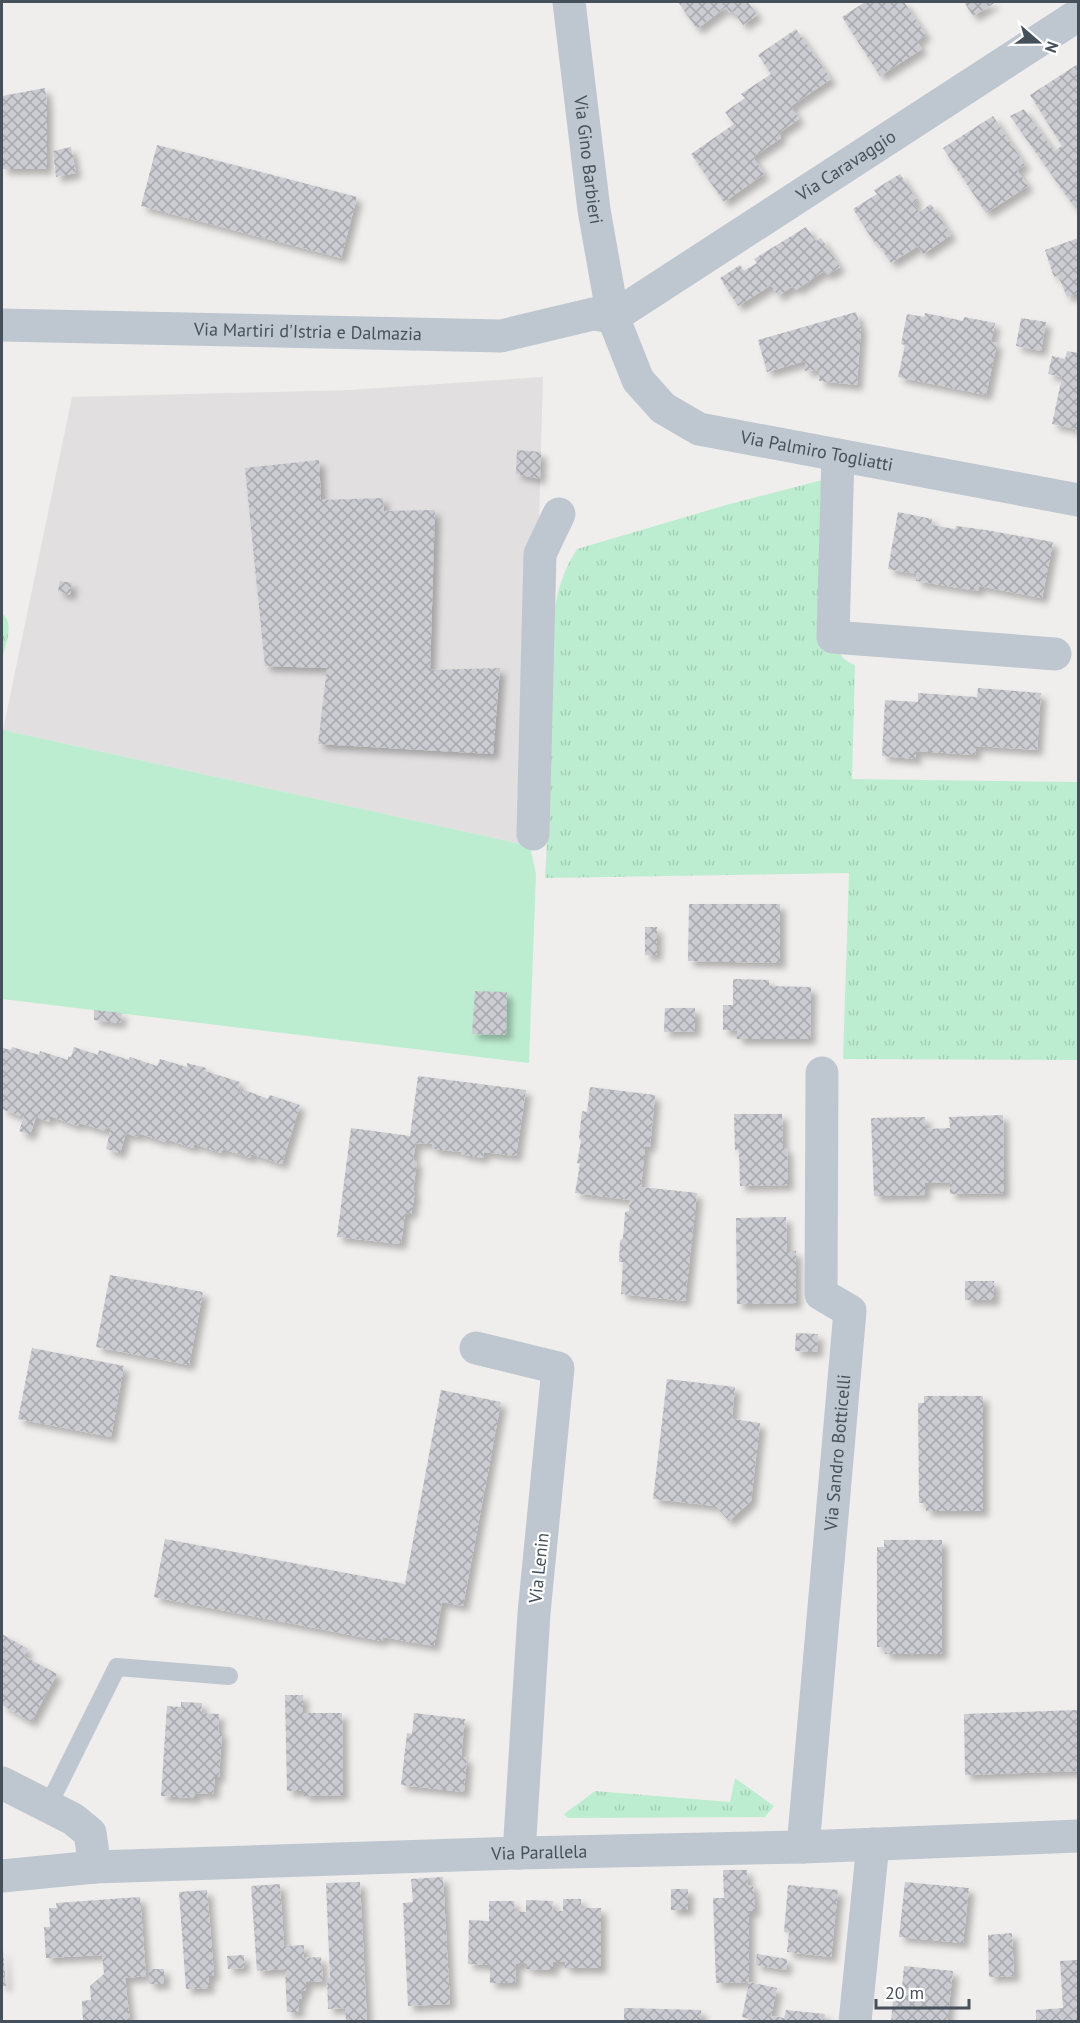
<svg xmlns="http://www.w3.org/2000/svg" width="1080" height="2023" viewBox="0 0 1080 2023" font-family="'PT Sans',sans-serif">
<defs>
<pattern id="grass-tufts" width="24" height="20" patternUnits="userSpaceOnUse" patternTransform="scale(1.5)"><rect width="24" height="20" fill="#bdedd1"/><path d="M3 7l-1-3M5 7V3M7 7l1-3M15 17l-1-3M17 17v-4M19 17l1-3" fill="none" stroke="#a4cdb6"/></pattern>
<pattern id="building-cross-hatch" width="8" height="8" patternUnits="userSpaceOnUse" patternTransform="scale(1.5)"><rect width="8" height="8" fill="#caccd2"/><path d="M0 0l8 8M0 8l8-8" fill="none" stroke="#a6a8ad"/></pattern>
<filter id="shadow"><feDropShadow dx="5.5" dy="5.5" stdDeviation="3" flood-color="#0004"/></filter>
</defs>
<rect width="100%" height="100%" fill="#f0eeed"/>
<path fill="#e1dfdf" d="M543,377L530,846L3,730L72,397L349,390Z"/>
<g fill="url(#grass-tufts)">
<path d="M826,479L836,644C840,656 843,660 855,665L852,779L1078,782V1060L843,1059L849,873L545,878L549,806L554,612C558,588 564,569 577,549L726,505Z"/>
<path d="M2,614C16,623 4,647 2,661Z"/>
<path d="M735,1778L774,1806L765,1817L568,1818L564,1814L595,1791L730,1802Z"/>
</g>
<path fill="#bdedd1" d="M3,730L530,846L536,874L529,1063L2,999V739Z"/>
<g fill="url(#building-cross-hatch)" filter="url(#shadow)">
<path d="M678,2H748L757,15L743,25L733,11L730,13L726,7L697,29Z"/>
<path d="M865,2H904L926,35L917,41L922,49L880,76L842,17Z"/>
<path d="M964,2H996L973,16Z"/>
<path d="M796,29L831,79L791,106L799,119L779,133L781,138L753,157L764,174L724,202L691,154L734,124L725,112L745,98L741,94L771,74L758,55Z"/>
<path d="M1078,64V206L1075,208L1010,116L1024,109L1054,151L1062,146L1030,95Z"/>
<path d="M45,88L47,106V169H2V96Z"/>
<path d="M993,116L1025,165L1017,170L1028,186L986,213L943,148Z"/>
<path d="M157,145L357,197L341,258L141,206Z"/>
<path d="M71,147L76,173L56,177L53,151Z"/>
<path d="M900,174L917,200L913,203L919,212L931,204L951,235L923,254L918,246L891,263L876,241L874,242L853,209L877,194L874,190Z"/>
<path d="M806,227L816,241L821,238L840,267L827,275L824,271L796,290L793,286L778,296L771,285L738,306L720,278L740,265L744,271L757,263L754,259Z"/>
<path d="M1078,238V293L1067,297L1058,275L1054,277L1045,250Z"/>
<path d="M856,312L861,328L857,385L819,381L820,370L805,371V361L767,372L758,340Z"/>
<path d="M925,313L963,321L964,317L995,323L991,342L997,343L986,395L898,377L905,345L901,344L907,314L924,317Z"/>
<path d="M1021,318L1046,322L1041,351L1016,346Z"/>
<path d="M1067,351L1078,353V435L1075,434L1076,429L1052,424L1062,377L1048,374L1052,356L1065,359Z"/>
<path d="M517,450L541,452L540,479L516,474Z"/>
<path d="M319,460L321,500L383,498L384,511L435,510L430,670L500,668L493,754L318,744L327,668L265,666L245,468Z"/>
<path d="M898,512L932,519L931,525L955,529L956,526L986,530L1053,542L1042,598L979,586L978,591L916,581L917,574L888,569Z"/>
<path d="M60,581L72,583L70,595L58,591Z"/>
<path d="M978,688L1041,693L1037,750L976,746L975,755L916,751V759L882,756L885,700L918,702V693L977,697Z"/>
<path d="M689,904H780V963L688,961Z"/>
<rect x="645" y="927" width="12" height="28"/>
<path d="M733,979L769,980V986L811,987L810,1039H737V1031L723,1030V1005H733Z"/>
<path d="M475,991L507,992L506,1035L472,1034Z"/>
<path d="M665,1008H695V1031L664,1032Z"/>
<path d="M94,1010L122,1013L120,1023L94,1020Z"/>
<path d="M12,1047L39,1055L40,1051L68,1060V1056L71,1057L74,1047L98,1055L99,1050L129,1060L130,1057L157,1066L160,1059L187,1067V1063L206,1068L205,1071L240,1082L237,1092L240,1093L242,1089L268,1099L270,1095L300,1105L282,1164L251,1154L250,1158L223,1149L221,1153L194,1144L193,1148L166,1139L165,1142L138,1133L137,1137L126,1133L120,1153L106,1149L111,1128L108,1127L106,1131L79,1123L78,1126L50,1116L49,1122L36,1117L30,1135L19,1131L25,1113L22,1112L20,1116L2,1109V1048L11,1050Z"/>
<path d="M418,1076L526,1090L516,1156L484,1152L483,1158L461,1154V1152L432,1149V1144L416,1143L413,1160L417,1162L413,1190L415,1192L411,1214L405,1213L401,1244L337,1237L351,1128L410,1136Z"/>
<path d="M590,1087L655,1095L650,1147L645,1146L641,1187L697,1193L685,1301L621,1294L623,1262H619L620,1241L623,1238L625,1212L629,1211L630,1200L575,1193L580,1164L577,1163L581,1141L579,1138L582,1111L587,1112Z"/>
<path d="M734,1114H782L783,1148H787L788,1185L740,1186L739,1150H735Z"/>
<path d="M1003,1115L1004,1193L950,1194V1182L925,1183V1195L874,1196L871,1118L925,1117L926,1129L950,1128L949,1117Z"/>
<path d="M786,1217L787,1251H796V1303L737,1304L736,1218Z"/>
<path d="M110,1275L203,1292L189,1365L96,1347Z"/>
<rect x="965" y="1281" width="29" height="19"/>
<path d="M796,1333L818,1334L817,1352L795,1351Z"/>
<path d="M32,1348L124,1366L111,1437L18,1419Z"/>
<path d="M667,1379L735,1387L732,1419L760,1423L751,1501L729,1521L715,1506L653,1499Z"/>
<path d="M441,1390L501,1402L463,1606L442,1602L434,1646L383,1637L382,1641L154,1597L165,1539L405,1584Z"/>
<path d="M924,1396H983V1511H926V1503H919L918,1403H924Z"/>
<path d="M884,1540H942V1654H885V1647H877V1547H884Z"/>
<path d="M2,1634L28,1649L24,1656L57,1674L31,1722L2,1705Z"/>
<path d="M285,1695H303V1713H342L343,1795L304,1796V1791H287Z"/>
<path d="M181,1702L202,1703L201,1713L219,1714L218,1732H222L219,1777H215L213,1794L195,1793V1798L161,1796L167,1706L181,1707Z"/>
<path d="M1078,1710V1771L965,1775L964,1714Z"/>
<path d="M414,1713L465,1719L461,1757L467,1758L464,1792L401,1785L407,1733L412,1734Z"/>
<path d="M723,1870H747L748,1885H753L755,1911H749V1982L716,1983L713,1898H724Z"/>
<path d="M443,1877L450,2004L408,2006L403,1903L413,1902L411,1879Z"/>
<path d="M360,1882L367,2022H346L345,2008L328,2009L327,1978H330L326,1883Z"/>
<path d="M905,1882L969,1888L963,1943L899,1937Z"/>
<path d="M280,1884L284,1946L304,1945V1958L321,1957L323,1981L306,1982V1990L302,1991V1999H299V2012H287L285,1969L257,1971L251,1886Z"/>
<path d="M788,1885L838,1890L831,1957L787,1952L789,1933L784,1932Z"/>
<rect x="671" y="1889" width="17" height="21"/>
<path d="M207,1890L214,1975L209,1976V1988L186,1989L179,1892Z"/>
<path d="M140,1897L146,1976L125,1978L130,2022H83L82,2001L91,2000L90,1986L104,1974L102,1955L46,1958L44,1927H50L49,1908H57L56,1903Z"/>
<path d="M563,1899H581V1908H601V1968H565V1962H553V1970L527,1969V1964H516L515,1983H490V1965L468,1964L469,1920L489,1921V1901H514V1911L526,1912V1900L553,1901L552,1910L563,1911Z"/>
<path d="M1012,1933L1014,1976L989,1977L988,1935Z"/>
<path d="M2,1950H3L6,1986H2Z"/>
<path d="M757,1954L787,1959L786,1970L755,1965Z"/>
<path d="M244,1955V1968L228,1969L227,1956Z"/>
<path d="M1078,1960V2022H1036V2010L1063,2008L1060,1961Z"/>
<path d="M904,1966L953,1971L947,2022H891L894,1988H902Z"/>
<rect x="149" y="1969" width="15" height="15"/>
<path d="M749,1982L777,1988L771,2016L784,2018L786,2010L825,2014L824,2022H765L742,2017Z"/>
<path d="M624,2008L701,2010V2022H624Z"/>
</g>
<g fill="none" stroke-linecap="round" stroke-linejoin="round">
<path stroke="#bec7cf" stroke-width="18" d="M48,1806L117,1667L229,1676"/>
<g stroke="#bec7cf" stroke-width="33">
<path id="s1" d="M569,2L594,210L613,317L638,380L663,408L699,429L1078,500"/>
<path id="s2" d="M613,317L1078,15"/>
<path id="s3" d="M2,325L501,336L593,314L613,317"/>
<path d="M838,455L833,637L1055,654"/>
<path d="M533,834L540,554L559,514"/>
<path d="M476,1348L558,1368L534,1613L519,1853"/>
<path d="M2,1783L73,1819L90,1833L95,1867"/>
<path id="s4" d="M803,1847L850,1311L821,1294L822,1073"/>
<path id="s5" d="M2,1876L95,1867L519,1853L803,1847L1078,1836"/>
<path d="M855,2022L873,1844"/>
</g>
</g>
<g text-anchor="middle" stroke-width="4.5" stroke-linejoin="round" paint-order="stroke">
<g font-size="18" fill="#46505a" stroke="#fff">
<text dy="6" stroke="none"><textPath href="#s1" startOffset="159">Via Gino Barbieri</textPath></text>
<text dy="6" stroke="none"><textPath href="#s2" startOffset="278">Via Caravaggio</textPath></text>
<text dy="6" stroke="none"><textPath href="#s3" startOffset="306">Via Martiri d'Istria e Dalmazia</textPath></text>
<text dy="6" stroke="none"><textPath href="#s1" startOffset="585">Via Palmiro Togliatti</textPath></text>
<text dy="6" stroke="none"><textPath href="#s4" startOffset="396">Via Sandro Botticelli</textPath></text>
<text transform="translate(539 1568) rotate(-84)" y="6">Via Lenin</text>
<text dy="6" stroke="none"><textPath href="#s5" startOffset="538">Via Parallela</textPath></text>
</g>
</g>
<rect width="1080" height="2023" fill="none" stroke="#46505a" stroke-width="6"/>
<g transform="translate(1038 42) rotate(110)" stroke="#ffffff" stroke-width="4.5" paint-order="stroke">
<path d="M0-4.5L10 22L0 15L-10 22Z" fill="#46505a"/>
<text y="-9" font-size="16" font-weight="bold" text-anchor="middle" fill="#46505a">N</text>
</g>
<path d="M876 1999v9h93v-9" fill="none" stroke="#46505a" stroke-width="3"/>
<text x="885" y="1999" font-size="18" fill="#46505a" stroke="#ffffff" stroke-width="4.5" paint-order="stroke">20 m</text>
</svg>
